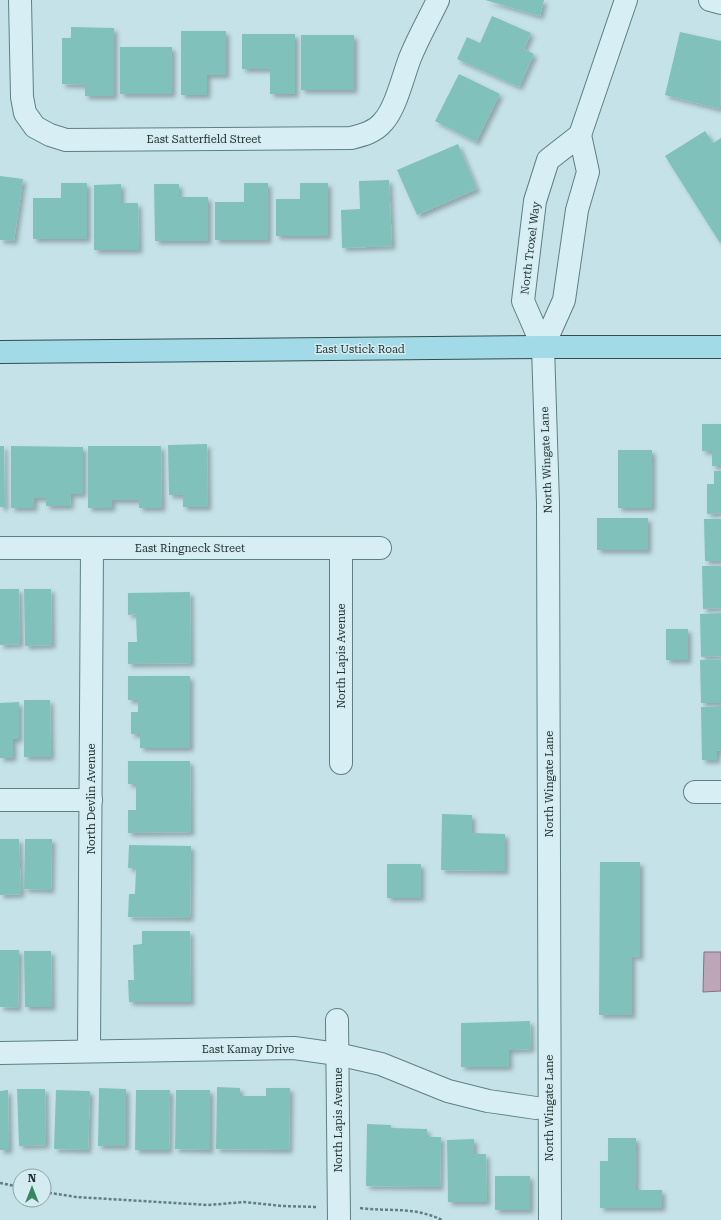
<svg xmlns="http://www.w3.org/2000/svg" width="721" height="1220" viewBox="0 0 721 1220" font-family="'Roboto Serif',serif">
<defs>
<filter id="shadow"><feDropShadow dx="3.5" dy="3.5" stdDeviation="2" flood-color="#0004"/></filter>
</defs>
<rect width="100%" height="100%" fill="#c5e2e8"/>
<path fill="#bca6b8" stroke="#896e83" d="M704,952H721V991L703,992Z"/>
<g fill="#80c2bb" filter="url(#shadow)">
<path d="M485,0H544L540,16Z"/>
<path d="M492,16L531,33L524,49L534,54L519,87L457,59L467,37L480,43Z"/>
<path d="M71,27L114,28V96H85V85L62,84V38H71Z"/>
<path d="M181,31H226V75H207V95H181Z"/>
<path d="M680,32L721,41L720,109L665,95Z"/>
<path d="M242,34H295V94H270V69H242Z"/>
<rect x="301" y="35" width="53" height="55"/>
<rect x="120" y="47" width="52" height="47"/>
<path d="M459,74L500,94L476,142L435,121Z"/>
<path d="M705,131L713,143L721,138V242L720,243L665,156Z"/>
<path d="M458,144L477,189L417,215L397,170Z"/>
<path d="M0,176L23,179L14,241L0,240Z"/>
<path d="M389,180L392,246L342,248L341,210L360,209L359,181Z"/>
<path d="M61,183H87V239H33V198H61Z"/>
<path d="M244,183H268V240H215V202H244Z"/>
<path d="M300,183H328V236H276V199H300Z"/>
<path d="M121,184V203H138L139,250H94V185Z"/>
<path d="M154,184H179V197H208V241H155Z"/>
<path d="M702,424H721V466H712V451H702Z"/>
<path d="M207,444L208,507H183V495H169L168,445Z"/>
<path d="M0,446H4L5,507H0Z"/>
<path d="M11,446L83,447V494H71L70,506H46V498H34V508H11Z"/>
<path d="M88,446H161L162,508H139V500H112V508H88Z"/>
<rect x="618" y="450" width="34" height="58"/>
<path d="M714,471H721V513L707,514V484H714Z"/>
<rect x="597" y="518" width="51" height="32"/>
<path d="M704,519H721V561H705Z"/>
<path d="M702,566H721V608L703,609Z"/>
<path d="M0,589H19L20,644L0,645Z"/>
<path d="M24,589H51L52,645L25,646Z"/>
<path d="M190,592L191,663L128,664V642H137L136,614L128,615V593Z"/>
<path d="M721,613V656L701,657L700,614Z"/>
<rect x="666" y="629" width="22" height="31"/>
<path d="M700,660H721V703H701Z"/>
<path d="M128,676H190V748H140V734H131V712H138V700H128Z"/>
<path d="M24,700H50L51,757H24Z"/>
<path d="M19,702V739H13V758H0V703Z"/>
<path d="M721,706V750L717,751V760H702L701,707Z"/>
<path d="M128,761H190L191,832L128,833V810H136V784H128Z"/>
<path d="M442,814L472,815V833L505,834V871L441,870Z"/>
<path d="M0,839H19L21,894L0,895Z"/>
<path d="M25,839H52L51,890L24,889Z"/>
<path d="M129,845L191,846L190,918L128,917L129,894H135L136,868H128Z"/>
<path d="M600,862H640V957L632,956V1015H599Z"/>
<rect x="387" y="864" width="34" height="34"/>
<path d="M142,931H190L191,1002H129L128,980H134L133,945L142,944Z"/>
<path d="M0,950H19L18,1008L0,1007Z"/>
<path d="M24,951H51L52,1007H25Z"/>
<path d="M530,1021L531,1049L509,1050V1067H461V1023Z"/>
<path d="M217,1087L240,1088V1096H266V1088H290L289,1150L216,1149Z"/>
<path d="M99,1088L126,1089V1146H98Z"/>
<path d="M17,1089H45L46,1145L19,1146Z"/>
<path d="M8,1090L9,1150H0V1091Z"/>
<path d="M56,1090L90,1091L88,1150L54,1149Z"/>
<path d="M136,1090H170L169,1150H135Z"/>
<path d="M176,1090H210V1150L175,1149Z"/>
<path d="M367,1124L391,1125V1128L427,1129V1137H441L440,1187L366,1186Z"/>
<path d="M608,1138H636V1190H662V1208H600V1161H608Z"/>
<path d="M474,1139V1154H486L487,1202H448L447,1140Z"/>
<rect x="495" y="1176" width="35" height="34"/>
</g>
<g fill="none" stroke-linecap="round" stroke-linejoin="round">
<defs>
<g id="minor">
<path d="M20,0L22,97L25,113L35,127L50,135L66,140L351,138C363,135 375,132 383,122C396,108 403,76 410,58C418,38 429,19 438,0"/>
<path d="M710,0L721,3"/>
<path d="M580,135L626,0"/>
<path d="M543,347L564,300L577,210L588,172L580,135L548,160L535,201L523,301L543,347L548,503L550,1220"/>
<path d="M0,548H380"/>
<path d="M341,763V548"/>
<path d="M695,792H721"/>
<path d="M0,800H91"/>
<path d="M337,1020L339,1220"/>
<path d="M89,1050L92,548"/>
<path d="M0,1053L294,1048L337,1054L381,1064L448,1091L488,1101L536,1108"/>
</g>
<path id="major" d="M0,352L543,347H721"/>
</defs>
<use href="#minor" stroke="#5e8081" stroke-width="24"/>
<use href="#major" stroke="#314f4e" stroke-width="24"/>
<g stroke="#5e8081" stroke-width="2.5" stroke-dasharray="3 2" stroke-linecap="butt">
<path d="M0,1183L20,1187"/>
<path d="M44,1192L76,1197L208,1205L244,1202L282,1206L316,1207"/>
<path d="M360,1208C390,1212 413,1206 442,1220"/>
</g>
<use href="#minor" stroke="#d7eff4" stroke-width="22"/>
<use href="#major" stroke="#a2dbe7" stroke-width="22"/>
</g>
<g text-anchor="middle" stroke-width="3" stroke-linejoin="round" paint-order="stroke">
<g font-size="11" fill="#203332" stroke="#d4ebf1">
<text x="204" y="143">East Satterfield Street</text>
<text transform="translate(530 248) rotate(-83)" y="4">North Troxel Way</text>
<text x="360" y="353">East Ustick Road</text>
<text transform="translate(546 460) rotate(-92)" y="4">North Wingate Lane</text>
<text x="190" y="552">East Ringneck Street</text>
<text transform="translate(341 656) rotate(-90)" y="4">North Lapis Avenue</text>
<text transform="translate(549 784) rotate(-90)" y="4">North Wingate Lane</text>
<text transform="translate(91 799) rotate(-90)" y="4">North Devlin Avenue</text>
<text x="248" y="1053">East Kamay Drive</text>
<text transform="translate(549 1108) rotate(-90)" y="4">North Wingate Lane</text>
<text transform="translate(338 1120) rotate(-90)" y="4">North Lapis Avenue</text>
</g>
</g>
<g transform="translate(32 1188)"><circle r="19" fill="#d4ebf1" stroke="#8ca1a5"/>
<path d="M0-3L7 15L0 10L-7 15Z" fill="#35895d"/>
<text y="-6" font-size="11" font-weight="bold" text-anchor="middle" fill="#203332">N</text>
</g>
</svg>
